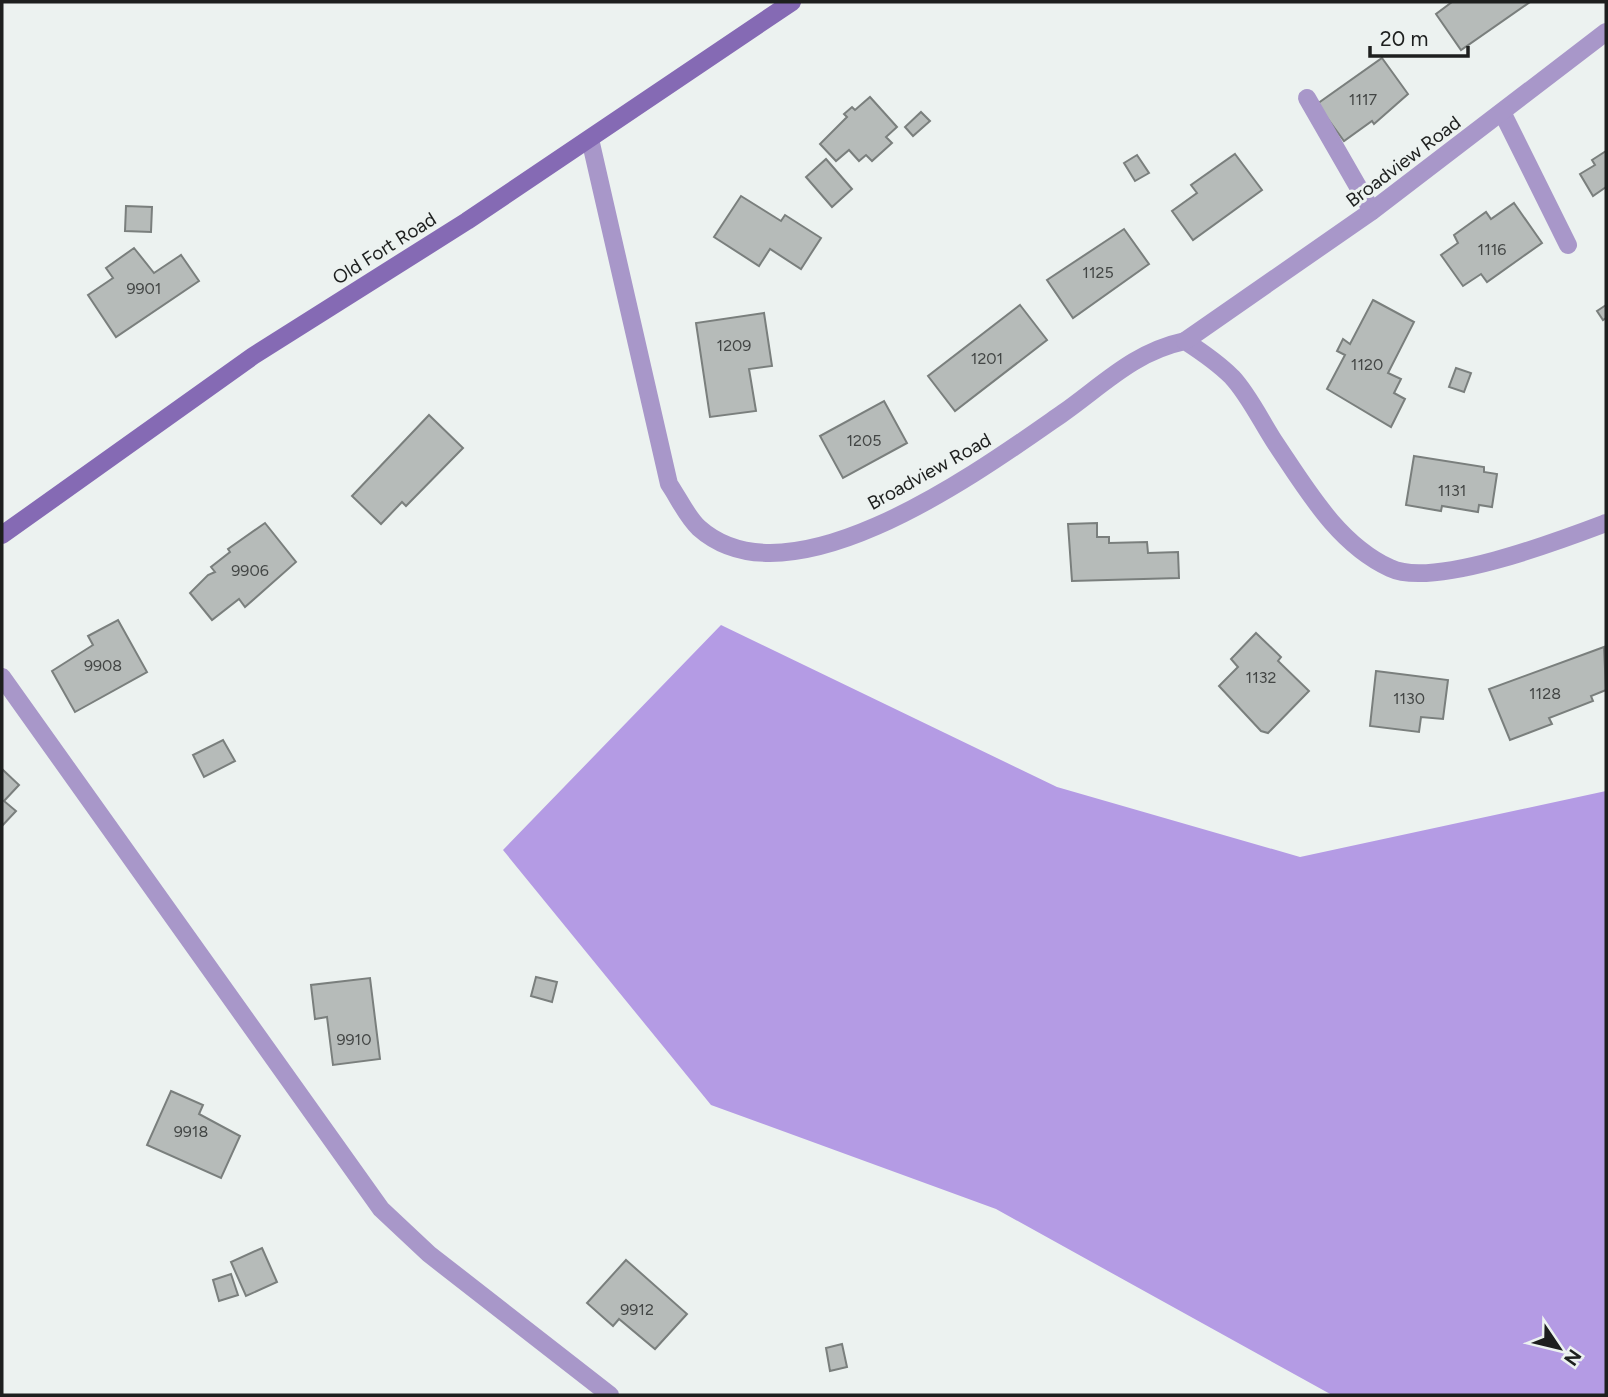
<svg xmlns="http://www.w3.org/2000/svg" width="1608" height="1397" viewBox="0 0 1608 1397" font-family="Figtree,sans-serif">
<rect width="100%" height="100%" fill="#ecf2f0"/>
<path fill="#b49be4" d="M721,625L1057,787L1300,857L1606,791V1395H1332L996,1209L711,1105L503,850Z"/>
<g fill="#b6bbb9" stroke="#7a7f7d" stroke-width="2">
<path d="M1452,2H1530L1461,50L1436,14Z"/>
<path d="M1382,58L1408,94L1374,124L1372,121L1344,141L1317,104Z"/>
<path d="M870,97L897,127L886,137L892,143L872,161L866,155L859,161L849,150L836,161L820,144L847,117L844,114L852,107L855,110Z"/>
<path d="M921,112L930,121L913,136L905,127Z"/>
<path d="M1606,151V187L1593,196L1580,174L1595,165L1592,160Z"/>
<path d="M1235,154L1262,190L1193,240L1172,211L1197,193L1191,185Z"/>
<path d="M1137,155L1149,173L1135,181L1124,163Z"/>
<path d="M826,159L852,189L832,207L806,177Z"/>
<path d="M741,196L781,221L785,215L821,238L801,269L770,249L759,266L714,237Z"/>
<path d="M1514,203L1542,243L1487,282L1481,274L1463,286L1441,255L1458,243L1454,235L1486,212L1491,219Z"/>
<path d="M126,206L152,207L151,232L125,231Z"/>
<path d="M1124,229L1149,264L1073,318L1047,280Z"/>
<path d="M134,248L154,273L181,255L199,281L116,337L88,295L113,278L106,268Z"/>
<path d="M1373,300L1414,322L1388,373L1401,379L1394,393L1405,399L1391,427L1327,389L1345,355L1337,351L1343,339L1350,344Z"/>
<path d="M1020,305L1047,340L955,411L928,376Z"/>
<path d="M1606,305V318L1603,320L1597,311Z"/>
<path d="M764,313L772,366L749,369L756,411L710,417L696,323Z"/>
<path d="M1456,368L1471,373L1464,392L1449,387Z"/>
<path d="M884,401L907,443L843,478L820,436Z"/>
<path d="M429,415L463,448L406,506L402,502L381,524L352,496Z"/>
<path d="M1414,456L1484,467V472L1497,474L1492,507L1479,505L1478,512L1442,506L1441,511L1406,505Z"/>
<path d="M265,523L296,562L245,607L239,599L212,620L190,593L208,575L215,572L211,567L230,552L228,549Z"/>
<path d="M1097,523V537H1109V543L1147,542L1148,553L1178,552L1179,578L1072,581L1068,524Z"/>
<path d="M118,620L147,672L75,712L52,671L93,645L88,636Z"/>
<path d="M1256,633L1281,657L1278,661L1309,691L1268,733L1261,731L1219,686L1238,667L1231,659Z"/>
<path d="M1604,647L1606,690L1591,696L1593,701L1549,718L1552,724L1510,740L1489,689Z"/>
<path d="M1376,671L1448,680L1443,719L1421,717L1419,732L1370,726Z"/>
<path d="M223,740L235,761L204,777L193,755Z"/>
<path d="M2,769L19,785L4,801L16,811L2,826Z"/>
<path d="M536,977L557,982L552,1002L531,996Z"/>
<path d="M370,978L380,1059L333,1065L327,1017L315,1019L311,985Z"/>
<path d="M171,1091L203,1105L199,1114L240,1136L221,1178L147,1145Z"/>
<path d="M262,1248L277,1282L246,1296L231,1262Z"/>
<path d="M626,1260L687,1314L655,1349L619,1319L613,1326L587,1303Z"/>
<path d="M231,1274L238,1295L219,1301L213,1280Z"/>
<path d="M842,1344L847,1367L830,1371L826,1348Z"/>
</g>
<g fill="none" stroke-linecap="round" stroke-linejoin="round">
<g stroke="#a897c9" stroke-width="18">
<path d="M1307,98L1372,211"/>
<path d="M1502,112L1568,245"/>
<path d="M590,139L669,484C678,497 687,517 699,528C791,610 984,468 1063,413C1104,384 1134,352 1185,341C1202,352 1218,363 1232,377C1249,395 1262,423 1276,444C1307,490 1338,544 1390,568C1433,589 1561,540 1606,523"/>
<path d="M1185,341L1372,211L1606,32"/>
<path d="M2,677L381,1209L429,1254L610,1395"/>
</g>
<path stroke="#856ab4" stroke-width="18" d="M2,535L253,356L467,221L792,2"/>
</g>
<g text-anchor="middle" stroke-width="6" stroke-linejoin="round" paint-order="stroke">
<g font-size="16" fill="#434645">
<text x="1363" y="105">1117</text>
<text x="1492" y="255">1116</text>
<text x="1098" y="278">1125</text>
<text x="144" y="294">9901</text>
<text x="734" y="351">1209</text>
<text x="987" y="364">1201</text>
<text x="1367" y="370">1120</text>
<text x="864" y="446">1205</text>
<text x="1452" y="496">1131</text>
<text x="250" y="576">9906</text>
<text x="103" y="671">9908</text>
<text x="1261" y="683">1132</text>
<text x="1545" y="699">1128</text>
<text x="1409" y="704">1130</text>
<text x="354" y="1045">9910</text>
<text x="191" y="1137">9918</text>
<text x="637" y="1315">9912</text>
</g>
<g font-size="19" fill="#1d1f1e" stroke="#ecf2f0">
<text transform="translate(1403 161) rotate(-37)" y="7">Broadview Road</text>
<text transform="translate(384 248) rotate(-32)" y="7">Old Fort Road</text>
<text transform="translate(929 471) rotate(-29)" y="7">Broadview Road</text>
</g>
</g>
<rect width="1608" height="1397" fill="none" stroke="#1d1f1e" stroke-width="7"/>
<g transform="translate(1559 1348) rotate(125)" stroke="#ecf2f0" stroke-width="5" paint-order="stroke">
<path d="M0-5L12 26L0 18L-12 26Z" fill="#1d1f1e"/>
<text y="-10" font-size="19" font-weight="bold" text-anchor="middle" fill="#1d1f1e">N</text>
</g>
<path d="M1370 46v10h98v-10" fill="none" stroke="#1d1f1e" stroke-width="3.5"/>
<text x="1380" y="46" font-size="21" fill="#1d1f1e" stroke="#ecf2f0" stroke-width="5" paint-order="stroke">20 m</text>
</svg>
